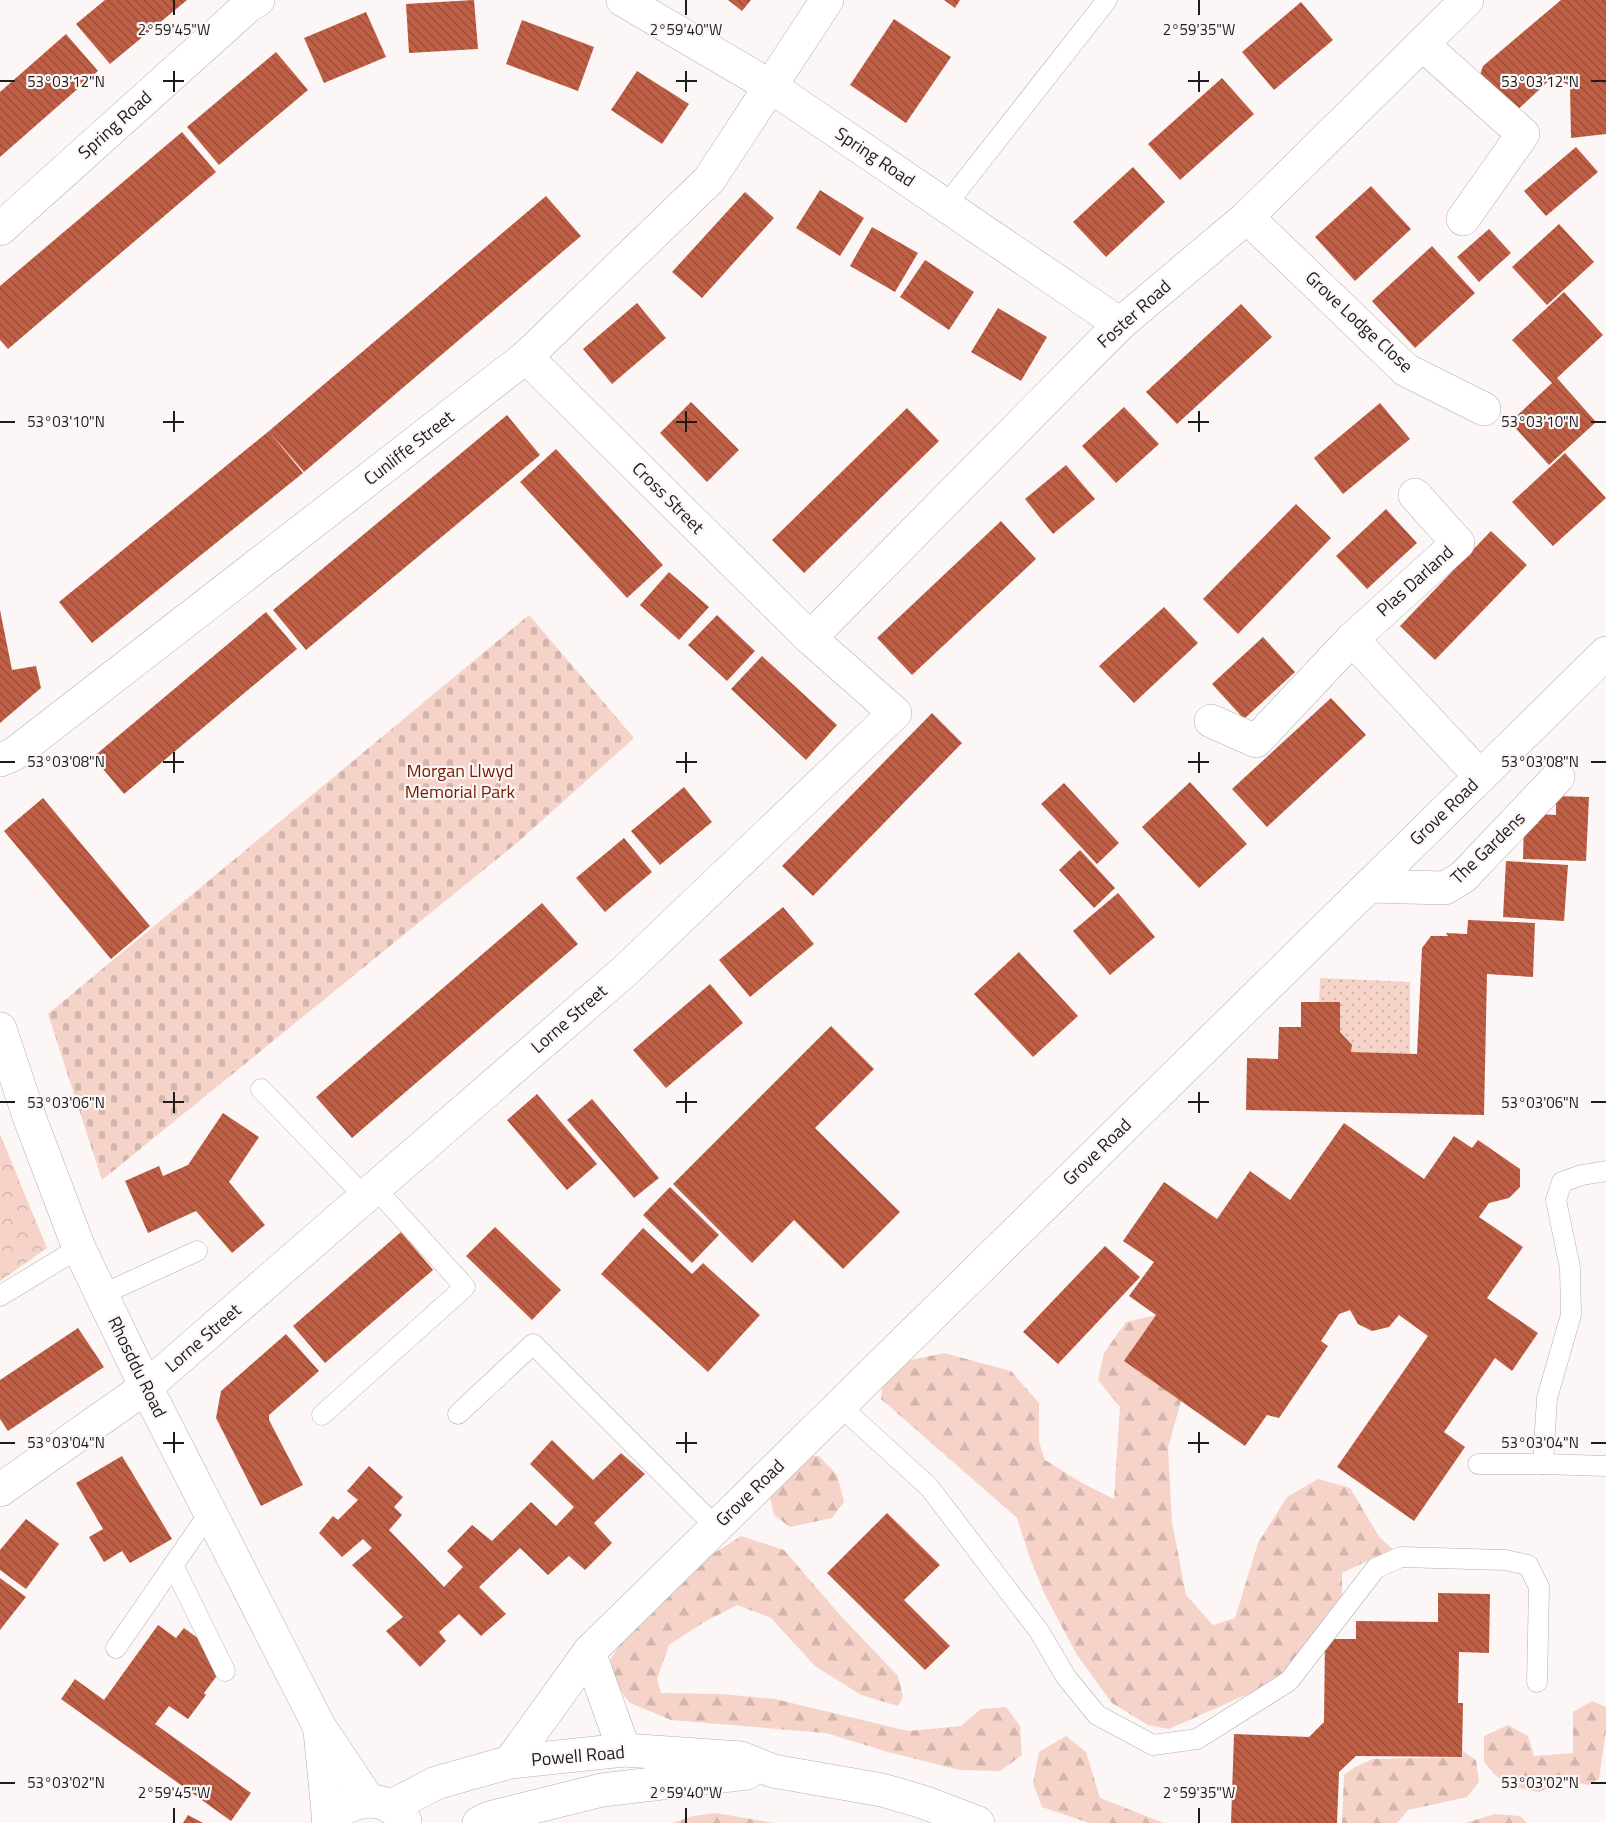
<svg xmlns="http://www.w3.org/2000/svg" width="1606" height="1823" viewBox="0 0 1606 1823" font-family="'Titillium Web',sans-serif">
<defs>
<pattern id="grass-dots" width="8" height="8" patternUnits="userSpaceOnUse" patternTransform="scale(1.5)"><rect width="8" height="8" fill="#f6d3c9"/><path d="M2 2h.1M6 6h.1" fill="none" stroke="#d2b5ac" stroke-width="1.8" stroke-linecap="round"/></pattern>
<pattern id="forest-firs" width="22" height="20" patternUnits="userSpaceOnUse" patternTransform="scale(1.5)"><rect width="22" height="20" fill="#f6d3c9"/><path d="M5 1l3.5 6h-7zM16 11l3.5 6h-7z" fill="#d2b5ac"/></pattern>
<pattern id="cemetery-stones" width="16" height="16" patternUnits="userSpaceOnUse" patternTransform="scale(1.5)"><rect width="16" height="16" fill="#f6d3c9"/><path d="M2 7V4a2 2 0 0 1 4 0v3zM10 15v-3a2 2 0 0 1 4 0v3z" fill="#d2b5ac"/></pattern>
<pattern id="park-crowns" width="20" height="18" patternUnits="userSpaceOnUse" patternTransform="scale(1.5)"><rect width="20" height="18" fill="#f6d3c9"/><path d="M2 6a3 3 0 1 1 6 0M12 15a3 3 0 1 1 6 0" fill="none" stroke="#d2b5ac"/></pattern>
<pattern id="building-back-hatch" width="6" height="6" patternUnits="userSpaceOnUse" patternTransform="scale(1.5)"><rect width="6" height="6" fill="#bf5f45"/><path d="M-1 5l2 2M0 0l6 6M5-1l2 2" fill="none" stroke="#9b4e39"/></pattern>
</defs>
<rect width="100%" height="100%" fill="#fcf7f6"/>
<path fill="url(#grass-dots)" d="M1320,978L1410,982V1054L1351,1052L1352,1045L1340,1032V1003L1319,1002Z"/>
<g fill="url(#forest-firs)">
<path d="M1156,1315L1124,1361L1181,1401L1168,1448L1172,1522L1186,1595L1213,1625L1235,1618L1258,1543L1287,1497L1318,1479L1350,1488L1380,1538L1393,1549L1342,1573V1603L1288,1676L1169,1729L1148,1725L1112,1703L1077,1655L1045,1595L1030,1558L1017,1518L881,1399L883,1381L901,1362L944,1353L1011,1371L1039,1403V1442L1045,1460L1082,1483L1114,1499L1120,1407L1098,1380L1104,1353L1126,1322Z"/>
<path d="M795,1455L819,1456L837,1475L844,1502L832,1518L790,1527L774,1515L768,1489Z"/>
<path d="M741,1536L784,1550L840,1615L898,1676L903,1697L898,1706L861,1695L815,1666L771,1618L737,1605L701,1624L669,1645L657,1679L661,1693L721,1694L775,1699L908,1731L961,1726L981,1709L1006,1707L1020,1726L1022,1755L1000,1771L960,1770L888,1752L826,1733L671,1720L630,1703L615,1684L610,1660L644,1607L705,1559Z"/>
<path d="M1592,1701L1606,1707V1731L1599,1779L1589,1785L1567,1781L1538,1792L1510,1786L1495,1775L1484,1762V1736L1508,1725L1528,1736L1534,1756L1573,1753V1712Z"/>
<path d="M1066,1736L1086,1752L1100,1798L1164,1823H1089L1042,1807L1033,1783L1039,1752Z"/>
<path d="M1463,1751L1476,1760L1479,1782L1467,1797L1408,1810L1397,1823H1342L1344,1775L1355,1767L1373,1759L1462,1757Z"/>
<path d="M716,1813L774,1823H672L693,1816Z"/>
<path d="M1495,1814L1520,1816L1527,1823H1465Z"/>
</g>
<path fill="url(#cemetery-stones)" d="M529,615L634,738L518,842L102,1180L48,1014Z"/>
<path fill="url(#park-crowns)" d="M0,1134L47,1248L0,1281Z"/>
<g fill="url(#building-back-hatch)">
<path d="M105,0H187L110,64L76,24Z"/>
<path d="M474,0L478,49L409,53L406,4Z"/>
<path d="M728,0H751L742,11Z"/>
<path d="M944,0H960L955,8Z"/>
<path d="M1561,0H1606V134L1571,138L1570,86L1553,77L1513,114L1480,75L1483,66Z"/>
<path d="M1301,2L1333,40L1274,90L1242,52Z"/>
<path d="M366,12L386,57L324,83L304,38Z"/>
<path d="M894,19L951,57L906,123L850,85Z"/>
<path d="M522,20L594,47L578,91L506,64Z"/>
<path d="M66,34L98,71L0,157V92Z"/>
<path d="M276,52L308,90L219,165L187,127Z"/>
<path d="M637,71L689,104L662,144L611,110Z"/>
<path d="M1222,78L1254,114L1180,180L1148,144Z"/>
<path d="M182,132L216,172L8,349L0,340V286Z"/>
<path d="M1576,147L1598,172L1546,216L1524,191Z"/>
<path d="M1133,167L1165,202L1106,257L1073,222Z"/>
<path d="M1371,186L1411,229L1355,281L1315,237Z"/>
<path d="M820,190L864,218L840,256L796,228Z"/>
<path d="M745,192L774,218L702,298L672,272Z"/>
<path d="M546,196L581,236L304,472L269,431Z"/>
<path d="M1559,224L1594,262L1547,305L1512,267Z"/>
<path d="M872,227L918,253L895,292L850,266Z"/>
<path d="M1489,229L1511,253L1479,282L1457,257Z"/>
<path d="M1432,246L1475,293L1415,348L1372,301Z"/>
<path d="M925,260L974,292L949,330L900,297Z"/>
<path d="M1564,292L1603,335L1557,378L1596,422L1549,465L1510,422L1552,383L1512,340Z"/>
<path d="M637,303L666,338L612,384L583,349Z"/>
<path d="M1241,304L1272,337L1177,424L1146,392Z"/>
<path d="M998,308L1047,337L1021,381L971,352Z"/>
<path d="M691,402L739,450L707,482L660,433Z"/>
<path d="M1380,403L1410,439L1343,494L1314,458Z"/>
<path d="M1124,407L1159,444L1116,483L1082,446Z"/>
<path d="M907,408L939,441L804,573L772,540Z"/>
<path d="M507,415L540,455L306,650L273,610Z"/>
<path d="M269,431L303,473L92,643L59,602Z"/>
<path d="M556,449L663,565L627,598L520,482Z"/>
<path d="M1565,453L1606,498L1553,546L1512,502Z"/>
<path d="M1066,465L1095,499L1053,534L1025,499Z"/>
<path d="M1296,504L1331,538L1238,634L1203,599Z"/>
<path d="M1386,509L1417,543L1367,589L1336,556Z"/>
<path d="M1001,521L1036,559L912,675L877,638Z"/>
<path d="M1491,531L1527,565L1435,660L1400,626Z"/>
<path d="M669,572L709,607L679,640L640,605Z"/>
<path d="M1164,607L1198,643L1134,703L1099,666Z"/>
<path d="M0,610L12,670L36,666L41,688L0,723Z"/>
<path d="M266,612L297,649L124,794L93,757Z"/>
<path d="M717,615L755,651L727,681L688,645Z"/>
<path d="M1263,637L1295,672L1244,719L1212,684Z"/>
<path d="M762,656L837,725L806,760L731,689Z"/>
<path d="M1331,698L1366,735L1267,827L1232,789Z"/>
<path d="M932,713L962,743L813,896L782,866Z"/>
<path d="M1190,782L1247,844L1199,888L1142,827Z"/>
<path d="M1064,783L1119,843L1097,864L1041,804Z"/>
<path d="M684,787L712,822L660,865L631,831Z"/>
<path d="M1556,796L1589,797L1586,861L1523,859L1524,823L1538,824V814L1556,815Z"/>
<path d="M43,798L150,926L111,959L4,831Z"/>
<path d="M624,838L652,872L605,912L576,878Z"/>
<path d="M1080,850L1115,888L1094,908L1059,870Z"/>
<path d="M1506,861L1568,865L1564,921L1503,917Z"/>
<path d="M1118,893L1155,937L1110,975L1073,931Z"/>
<path d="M542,903L578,944L352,1138L316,1097Z"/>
<path d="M783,907L814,944L750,997L719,960Z"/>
<path d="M1468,920L1535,923L1533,977L1487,974L1484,1115L1246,1110L1247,1058L1278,1059L1279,1027H1301V1002H1340V1032L1352,1045L1351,1052L1417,1054L1422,948L1431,936H1448L1446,933L1467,934Z"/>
<path d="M1019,952L1078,1016L1033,1057L974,994Z"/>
<path d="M710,984L743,1023L666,1088L633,1050Z"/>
<path d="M831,1026L874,1069L815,1128L900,1212L843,1269L794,1220L752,1263L673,1184Z"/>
<path d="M537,1094L597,1164L567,1190L507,1120Z"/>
<path d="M592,1099L659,1178L634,1198L567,1120Z"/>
<path d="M223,1113L259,1137L229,1182L265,1225L232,1253L196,1211L148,1233L125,1181L159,1166L163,1176L188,1165Z"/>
<path d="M1344,1123L1424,1179L1454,1136L1472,1148L1478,1140L1520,1169V1187L1509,1198L1489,1203L1479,1217L1523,1247L1487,1298L1538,1333L1512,1371L1495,1358L1444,1432L1465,1447L1414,1521L1337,1467L1428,1336L1399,1315L1389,1327L1372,1331L1358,1324L1350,1310L1339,1314L1321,1341L1328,1346L1279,1418L1267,1415L1245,1446L1124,1361L1156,1315L1129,1296L1154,1262L1123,1241L1164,1182L1217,1219L1250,1171L1290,1200Z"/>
<path d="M670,1187L719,1235L692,1263L643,1215Z"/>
<path d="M495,1227L561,1290L532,1320L466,1256Z"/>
<path d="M643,1228L692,1274L703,1263L760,1315L708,1372L601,1274Z"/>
<path d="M401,1232L433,1270L325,1363L293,1326Z"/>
<path d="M1105,1246L1140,1277L1058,1364L1023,1332Z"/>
<path d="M78,1328L104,1367L8,1431L0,1419V1380Z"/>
<path d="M286,1334L319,1371L269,1415V1420L303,1485L261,1506L216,1418L221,1391Z"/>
<path d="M552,1440L593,1480L621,1453L645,1474L594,1523L612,1543L585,1570L569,1556L548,1575L520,1548L479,1587L506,1614L481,1636L459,1614L439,1632L446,1641L420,1667L386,1631L403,1617L352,1565L372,1548L363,1539L342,1557L319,1533L333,1516L338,1520L358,1500L347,1491L369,1466L403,1497L394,1507L402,1515L389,1530L444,1587L463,1567L447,1551L472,1525L492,1541L531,1502L556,1526L574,1507L530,1464Z"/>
<path d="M122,1456L172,1539L130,1563L122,1551L104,1562L89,1537L103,1529L76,1483Z"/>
<path d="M887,1513L940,1565L904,1600L950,1646L925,1670L827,1573Z"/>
<path d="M26,1519L59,1544L26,1589L0,1570V1550Z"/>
<path d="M0,1578L26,1597L0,1630Z"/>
<path d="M1438,1593L1490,1594L1489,1653L1459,1652L1458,1703H1463L1462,1757L1356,1756L1339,1772L1337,1823H1231L1234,1734L1309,1737L1324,1722L1325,1639H1356V1621L1438,1622Z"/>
<path d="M158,1625L176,1638L184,1628L210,1647L213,1653L208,1659L222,1669L204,1693L206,1695L188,1719L169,1706L155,1724L251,1793L231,1821L61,1699L75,1679L104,1700Z"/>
<path d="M188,1815L203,1823H183Z"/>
</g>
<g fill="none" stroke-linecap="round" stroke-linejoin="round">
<defs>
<g id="lane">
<path d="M946,205L1107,0"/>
<path d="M261,1089L365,1197"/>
<path d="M101,1295L197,1251"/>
<path d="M0,1296L79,1248"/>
<path d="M839,1405L929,1487L1039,1631L1066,1677L1097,1715L1153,1745L1197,1739L1289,1681L1376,1568L1401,1557L1505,1560L1528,1565L1539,1587L1537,1682"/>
<path d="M458,1414L533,1344L716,1527"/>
<path d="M322,1415L465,1287L375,1188"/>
<path d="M1478,1464H1543L1547,1398L1571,1315L1570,1268L1556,1200L1562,1182L1582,1175L1606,1171"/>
<path d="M1543,1464L1606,1466"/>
<path d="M173,1565L225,1671"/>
<path d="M116,1648L210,1512"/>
</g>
<g id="street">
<path d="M623,0L770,86L1120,324"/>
<path d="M1422,44L1523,134L1463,219"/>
<path d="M1247,217L1406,370L1484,409"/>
<path d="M0,229L248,6L258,0"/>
<path d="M810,638L1120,324L1247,217L1467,0"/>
<path d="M1352,639L1480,776"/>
<path d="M1211,721L1256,741L1352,639L1458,543L1415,495"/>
<path d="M0,760L14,754L526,357L709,180L827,0"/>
<path d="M1369,886L1445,888L1463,877L1558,777"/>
<path d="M0,1490L146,1387L626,970L895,713L810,638L526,357"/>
</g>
<g id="secondary">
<path d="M0,1029L30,1119L79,1248L146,1387L319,1726L369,1801"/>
<path d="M589,1652L624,1750"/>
<path d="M320,1731L329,1822"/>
<path d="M510,1762L589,1652L1606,653"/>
</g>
<g id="primary">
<path d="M390,1807L436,1783L510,1762L624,1750L741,1758L773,1771L882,1790L923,1802L978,1823"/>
<path d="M328,1823C348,1798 386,1791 405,1821"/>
<path d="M479,1823L489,1818L602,1790L747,1773"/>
</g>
</defs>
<use href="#lane" stroke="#b3afad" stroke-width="21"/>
<use href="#street" stroke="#b3afad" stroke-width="34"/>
<use href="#secondary" stroke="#b3afad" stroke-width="34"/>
<use href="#primary" stroke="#b3afad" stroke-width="34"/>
<use href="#lane" stroke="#fff" stroke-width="20"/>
<use href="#street" stroke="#fff" stroke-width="33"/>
<use href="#secondary" stroke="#fff" stroke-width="33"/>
<use href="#primary" stroke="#fff" stroke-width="33"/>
</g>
<path fill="none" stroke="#1e1c1b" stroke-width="2" d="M174,0V15M686,0V15M1199,0V15M174,71V92M686,71V92M1199,71V92M0,81H15M163,81H184M676,81H697M1188,81H1209M1591,81H1606M174,411V432M686,411V432M1199,411V432M0,422H15M163,422H184M676,422H697M1188,422H1209M1591,422H1606M174,752V773M686,752V773M1199,752V773M0,762H15M163,762H184M676,762H697M1188,762H1209M1591,762H1606M174,1092V1113M686,1092V1113M1199,1092V1113M0,1102H15M163,1102H184M676,1102H697M1188,1102H1209M1591,1102H1606M174,1432V1453M686,1432V1453M1199,1432V1453M0,1443H15M163,1443H184M676,1443H697M1188,1443H1209M1591,1443H1606M0,1783H15M1591,1783H1606M174,1808V1823M686,1808V1823M1199,1808V1823"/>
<g text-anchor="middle" stroke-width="4.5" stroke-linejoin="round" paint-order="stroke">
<g font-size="18" fill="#1e1c1b" stroke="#fcf7f6">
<text transform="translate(115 125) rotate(-42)" y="6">Spring Road</text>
<text transform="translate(875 157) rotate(34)" y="6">Spring Road</text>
<text transform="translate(1134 314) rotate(-42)" y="6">Foster Road</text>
<text transform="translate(1359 322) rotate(43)" y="6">Grove Lodge Close</text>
<text transform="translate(409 448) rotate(-38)" y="6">Cunliffe Street</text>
<text transform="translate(668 498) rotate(45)" y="6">Cross Street</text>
<text transform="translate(1415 581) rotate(-42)" y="6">Plas Darland</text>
<text transform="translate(1444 812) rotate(-44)" y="6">Grove Road</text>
<text transform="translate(1488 848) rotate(-44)" y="6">The Gardens</text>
<text transform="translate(569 1019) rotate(-41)" y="6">Lorne Street</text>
<text transform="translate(1097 1152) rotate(-44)" y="6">Grove Road</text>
<text transform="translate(203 1338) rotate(-41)" y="6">Lorne Street</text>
<text transform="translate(137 1367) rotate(64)" y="6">Rhosddu Road</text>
<text transform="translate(750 1493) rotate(-44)" y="6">Grove Road</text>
<text transform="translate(578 1756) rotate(-5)" y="6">Powell Road</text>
</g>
<g font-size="18" fill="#751c00" stroke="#fcf7f6">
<text x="460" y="777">Morgan Llwyd<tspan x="460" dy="21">Memorial Park</tspan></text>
</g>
</g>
<g font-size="15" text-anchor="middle" fill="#1e1c1b" stroke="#fcf7f6" stroke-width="4.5" stroke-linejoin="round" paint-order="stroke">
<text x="174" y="35">2°59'45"W</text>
<text x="686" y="35">2°59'40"W</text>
<text x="1199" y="35">2°59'35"W</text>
<text x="66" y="87">53°03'12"N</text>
<text x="1540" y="87">53°03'12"N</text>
<text x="66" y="427">53°03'10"N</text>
<text x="1540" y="427">53°03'10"N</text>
<text x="66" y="767">53°03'08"N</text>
<text x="1540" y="767">53°03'08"N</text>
<text x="66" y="1108">53°03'06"N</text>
<text x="1540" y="1108">53°03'06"N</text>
<text x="66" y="1448">53°03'04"N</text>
<text x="1540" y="1448">53°03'04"N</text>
<text x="66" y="1788">53°03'02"N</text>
<text x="1540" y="1788">53°03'02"N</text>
<text x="174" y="1798">2°59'45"W</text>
<text x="686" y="1798">2°59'40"W</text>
<text x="1199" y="1798">2°59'35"W</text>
</g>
</svg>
